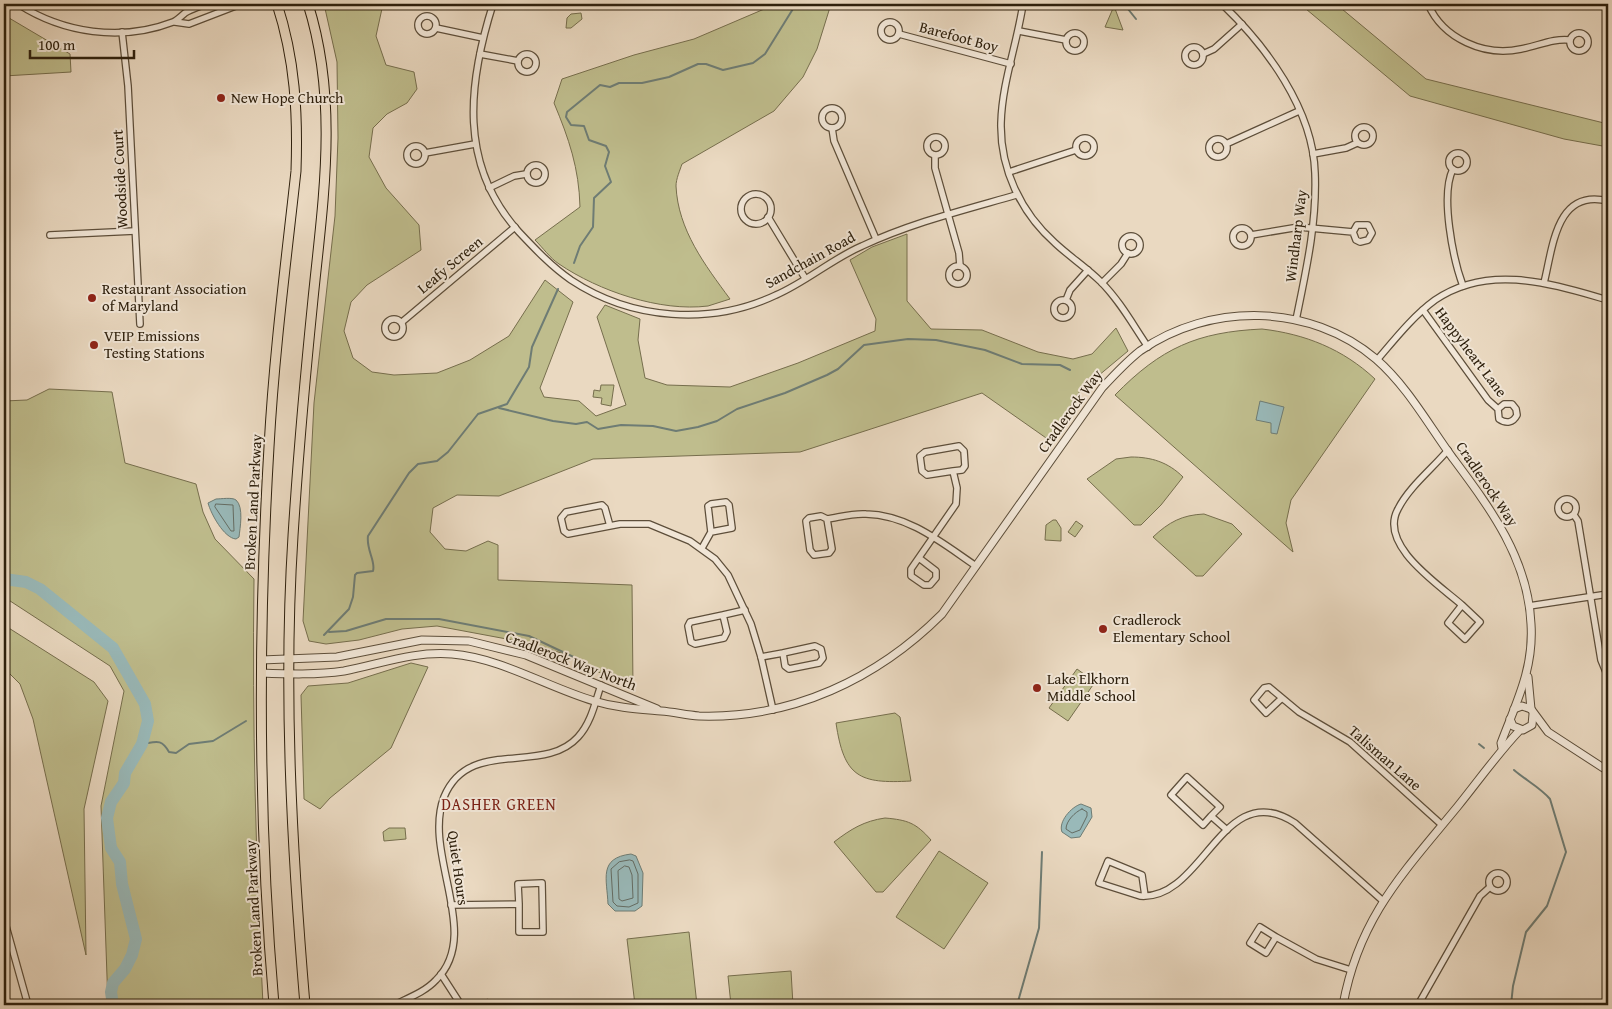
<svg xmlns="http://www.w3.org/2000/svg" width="1612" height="1009" viewBox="0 0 1612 1009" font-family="'Gentium Book Plus',serif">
<rect width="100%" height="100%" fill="#ead9c1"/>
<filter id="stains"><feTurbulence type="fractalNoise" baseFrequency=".004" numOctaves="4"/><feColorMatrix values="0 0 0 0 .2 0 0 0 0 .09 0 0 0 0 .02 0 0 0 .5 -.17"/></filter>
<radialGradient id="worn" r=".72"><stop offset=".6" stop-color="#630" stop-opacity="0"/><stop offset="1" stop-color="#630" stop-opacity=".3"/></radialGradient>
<g fill="#bfbd8d" stroke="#766e4d">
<path d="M324,4H383L376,36L386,65L414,72L417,89L407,103L387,114L373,128L369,157L386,188L419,225L421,250L367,285L351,302L344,331L353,358L372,372L394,375L437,373L470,360L509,336L545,280L573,302L540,388L544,397L579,401L596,416L626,405L597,317L605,305L640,319L638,340L645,378L667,385L730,387L798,363L875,331L876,319L850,260L872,247L907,234V301L931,329L982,330L1038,352L1073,359L1092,354L1116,328L1128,351L1080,391L1049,440L982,393L800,452L593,459L499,496L457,495L433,508L430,532L445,549L466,551L488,541L498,545V580L632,585L633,688L625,682L606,676L568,655L528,643L437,626L402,629L359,640L326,644L309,641L303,621L314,403L335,216L338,138L337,62Z"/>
<path d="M776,4H831L817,49L803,77L774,111L682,164C680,170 676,179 676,186C678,230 705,265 730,299C723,301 715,304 708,306C660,312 599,291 559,264C550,258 543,248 535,240L580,207C579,168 569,139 554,103L562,79L634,55L694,39Z"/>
<path d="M1300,4H1336L1426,79L1608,124V147L1564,139L1410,96Z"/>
<path d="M1114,6L1123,30L1105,27Z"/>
<path d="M581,13L582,19L571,28H566L567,18L571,14Z"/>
<path d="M4,15L70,54L71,72L4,76Z"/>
<path d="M1262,329C1305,334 1343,349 1375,379L1291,500L1286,523L1293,552L1115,395C1161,348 1197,332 1262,329Z"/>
<path d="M601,385H614L611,406L601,404L602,398L593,397L594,390L600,391Z"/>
<path d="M49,389L112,392L125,463L196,484L203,512L215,539L254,579C252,721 256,863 263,1005H108L101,806L124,691L110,666L4,597V401L27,400Z"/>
<path d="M1131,457C1151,457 1168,462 1183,477L1161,505L1141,525H1134L1087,479L1116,459Z"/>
<path d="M1204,514L1232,524L1242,534L1203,576H1196L1153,537C1169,522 1182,515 1204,514Z"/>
<path d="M1053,520H1056L1061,528V541L1045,540L1046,525Z"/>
<path d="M1076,521L1083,526L1075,537L1068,532Z"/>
<path d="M4,625L94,682L108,701L84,809L86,955L33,719L20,684L4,668Z"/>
<path d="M411,663L428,667L391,748L330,798L320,809L304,799L301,695L308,686L348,683Z"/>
<path d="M1077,669L1095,682L1068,721L1049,708Z"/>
<path d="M895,713L900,717L911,781C859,784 844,777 836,723Z"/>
<path d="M885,818C908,820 916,823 931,840L883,892H876L834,842C851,829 864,821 885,818Z"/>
<path d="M389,828H405L406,839L384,841L383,832Z"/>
<path d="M939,851L988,883L944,949L896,917Z"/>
<path d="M689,932L697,1005H635L627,939Z"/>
<path d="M791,971L793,1005H731L728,976Z"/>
</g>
<g fill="#99b9b9" stroke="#6e7c74">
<path d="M1260,401L1284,407L1277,434L1271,433V423L1256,420Z"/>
<path d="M216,499C221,499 232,497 236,500C244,507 240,528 239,537L236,539C224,538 211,514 208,503Z"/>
<path d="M1081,804L1091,808L1092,817L1080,837L1071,838L1062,832C1058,822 1071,807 1081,804Z"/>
<path d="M631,854L636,856L643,873L642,906L635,911H615L608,904C607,879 598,858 631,854Z"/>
</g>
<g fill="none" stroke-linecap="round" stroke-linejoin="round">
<g stroke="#646c63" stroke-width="1">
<path d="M216,504L233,505L234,531H231L215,507Z"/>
<path d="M1082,809L1087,812V816L1080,830L1072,833L1066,829C1066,821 1075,812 1082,809Z"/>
<path d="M630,860L633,861L638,874V903L629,907L617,906L613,902L611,869L619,862Z"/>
<path d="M625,866L629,867L632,875L633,898L622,901L619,899L618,871Z"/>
</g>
<g stroke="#6e7c74" stroke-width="2">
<path d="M1124,4L1136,19"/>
<path d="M574,263L580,246L593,227L594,198L611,182L605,166L609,152L606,146L589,140L584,126L571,125L566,117L567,112L600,85L610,87L619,83H642L669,77L698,64H706L723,70L753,63L765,54L796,4"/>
<path d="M499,408L553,421L576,424L587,422L598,429L621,425L653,426L676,431L698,427L717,421L737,409L785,393L827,375L838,369L864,345L908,339L936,340L985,350L1022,364L1060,365L1070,370"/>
<path d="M329,632L346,631L386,619H439L529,636L582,661"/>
<path d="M324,635L349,609L353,597L355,575L357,573L373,571C376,561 366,550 368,536L409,473L418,464L437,461L448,452L478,414L507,404L529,367L532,347L558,289"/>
<path d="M142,744C156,742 161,738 169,752L176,753L189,744L213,741L246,721"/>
<path d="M1479,744L1484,748"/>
<path d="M1017,1005L1039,928L1042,852"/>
<path d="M1511,1005L1513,986L1526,932L1547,906L1566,852L1550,799C1541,788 1524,779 1514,770"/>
</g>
<path stroke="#99b9b9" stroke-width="12" d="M4,579L26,582L40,589L113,648L145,704L148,721L142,744L125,773L124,783L111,802L107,818L111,848L120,862L122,884L136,939L132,955L125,969L113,983L111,992L113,1005"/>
<defs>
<g id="minor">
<path d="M18,4C63,33 121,42 173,22C178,20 181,16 185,13C191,9 199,7 206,4"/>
<path d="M493,4C468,83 458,165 519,232C535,249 551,266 571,280C631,320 711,326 776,295C806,282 832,259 862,246C911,223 964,210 1016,195"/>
<path d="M1023,4C1017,44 1002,83 1001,123C1000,169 1021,213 1055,243C1070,257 1087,268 1101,282C1120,301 1133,325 1148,347"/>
<path d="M1222,4C1266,46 1313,109 1315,173C1317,223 1306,271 1296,320"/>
<path d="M1428,4C1443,39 1485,57 1521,49C1538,46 1553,38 1570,40"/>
<circle cx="427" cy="25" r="9"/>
<circle cx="890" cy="31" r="9"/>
<path d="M175,22L189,24L241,4"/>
<path d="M436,28L483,38"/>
<path d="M1019,31L1066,40"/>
<path d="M122,32L128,86L140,324"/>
<circle cx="1075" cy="42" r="9"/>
<circle cx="1579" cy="42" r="9"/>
<path d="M899,34L1011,64"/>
<circle cx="1194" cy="56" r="9"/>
<circle cx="527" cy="63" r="9"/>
<path d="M480,54L518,61"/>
<path d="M1203,54L1214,49L1242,24"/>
<circle cx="832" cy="118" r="10"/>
<circle cx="1364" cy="136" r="9"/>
<path d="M832,128L834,141L876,239"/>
<circle cx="936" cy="146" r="9"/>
<circle cx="1085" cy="147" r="9"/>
<circle cx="1218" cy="148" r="9"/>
<path d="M1226,144L1299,111"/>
<circle cx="416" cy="155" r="9"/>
<path d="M425,153L475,144"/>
<circle cx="1458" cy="162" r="9"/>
<path d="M1313,154L1346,148L1357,143"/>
<path d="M935,156V168L959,253L960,266"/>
<circle cx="536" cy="174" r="9"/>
<path d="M1453,169C1440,195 1453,259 1463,286"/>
<path d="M1009,172L1076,150"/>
<path d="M489,188L514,176L526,174"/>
<circle cx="756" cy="209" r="15"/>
<path d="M768,217L805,278"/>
<circle cx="1242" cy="237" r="9"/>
<path d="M50,235L135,231"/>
<path d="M1251,235L1299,227L1353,232L1356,240L1360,242L1368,240L1372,233L1368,225H1357L1353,232"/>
<circle cx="1131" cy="245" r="9"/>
<circle cx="958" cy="275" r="9"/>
<path d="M1102,283L1121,264L1128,253"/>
<path d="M1544,283C1553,247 1556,188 1608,201"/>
<path d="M1066,300L1070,290L1088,270"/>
<circle cx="1063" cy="309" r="9"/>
<path d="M1423,310L1488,400L1498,409L1499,419C1506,424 1513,423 1517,415L1516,409L1512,404H1504L1498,409"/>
<circle cx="394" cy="328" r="9"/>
<path d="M402,322L515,227"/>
<path d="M1377,360C1395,339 1413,316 1435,300C1489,263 1552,284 1608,300"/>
<path d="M1448,450C1432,469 1409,487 1398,509C1378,545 1438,584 1462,605L1448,623L1465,639L1480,622L1462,605"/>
<circle cx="1567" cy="508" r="9"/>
<path d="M1574,515L1578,521L1601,660L1608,677"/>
<path d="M827,519L821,516L809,518L806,521L810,550L814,555L829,553L832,549L827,519C840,517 853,513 866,514C909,515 942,543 976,566"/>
<path d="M610,526L605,508L602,505L566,512L561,518L564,531L568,534L620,524H649L690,541L715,559L728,575L751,624L761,657L773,710"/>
<path d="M702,548L711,532L708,506L711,504L726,502L729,505L732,528L711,532"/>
<path d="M919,558L936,571V578L930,585H924L911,576V569L956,504L957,488L953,471L927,475L922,471L920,456L925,452L959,446L964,451L965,466L962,470L953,471"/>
<path d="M1529,606L1608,594"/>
<path d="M723,615L690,622L688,626L691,642L695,644L724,638L727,632L723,615L745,610"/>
<path d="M761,657L783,653L785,666L789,669L819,663L823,658L821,649L815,646L783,653"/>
<path d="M1282,698L1266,713L1254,700L1264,688L1269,687L1299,712L1350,742L1442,825"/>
<path d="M1211,816L1203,825L1171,795L1187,777L1220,807L1211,816L1227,830"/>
<circle cx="1498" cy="882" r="9"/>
<path d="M1145,896L1142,875L1108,861L1099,883L1140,896C1204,901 1222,775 1295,823L1383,901"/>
<path d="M451,905L519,904V932H543L542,883L518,884L519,904"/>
<path d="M4,919L28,1005"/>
<path d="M1276,937L1260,927L1250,943L1266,953L1276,937L1316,959L1351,970"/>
<path d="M441,974L461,1005"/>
<path d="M394,1005C408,998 425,992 436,980C483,934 422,854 444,797C469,736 543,776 578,737C591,723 595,703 601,685"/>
<path d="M483,1005L487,1003L488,1005"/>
<path d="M1418,1005L1480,896L1490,887"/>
</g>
<g id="tertiary">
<path d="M261,660L337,657L422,640L469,641L526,655L657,709"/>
<path d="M261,673C288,674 317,675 344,671C381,664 413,651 452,654C501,658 547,687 594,701C617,708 638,709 661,711C674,712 686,715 699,716C792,719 877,679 942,614L1102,388C1114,375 1126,362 1140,351C1210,302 1310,303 1376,359C1407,386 1428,424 1452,457C1490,508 1528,558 1531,624C1534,669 1516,703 1501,743L1502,748"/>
<path d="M1528,677L1531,709"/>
<path d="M1514,709L1522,706L1531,709L1548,732L1608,771"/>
<path d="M1510,719L1513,726L1523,730L1532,725L1533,714"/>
<path d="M1343,1005C1359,917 1404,872 1458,806C1479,780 1498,753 1520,730"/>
</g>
<g id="primary">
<path d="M274,1005C258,819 258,633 269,447C274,354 286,262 296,171C298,113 295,59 277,4"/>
<path d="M305,1005C292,850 283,692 293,536C298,457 305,378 313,299C323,200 339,102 308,4"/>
</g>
</defs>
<use href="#minor" stroke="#5d4e3a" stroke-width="8"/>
<use href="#tertiary" stroke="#5d4e3a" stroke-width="9"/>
<use href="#primary" stroke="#2e200d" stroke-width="11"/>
<use href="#minor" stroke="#f1e6d7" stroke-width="5.5"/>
<use href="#tertiary" stroke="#f1e6d7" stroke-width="7"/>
<use href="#primary" stroke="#ead9c1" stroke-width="9"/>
</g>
<g fill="#8f2418" stroke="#f1e6d7" stroke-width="2">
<circle cx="221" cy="98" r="5"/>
<circle cx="92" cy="298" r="5"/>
<circle cx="94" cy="345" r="5"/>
<circle cx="1103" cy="629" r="5"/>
<circle cx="1037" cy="688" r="5"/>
</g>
<g text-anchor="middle" stroke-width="4" stroke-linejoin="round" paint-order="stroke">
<g font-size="15" fill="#2e200d" stroke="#f1e6d7">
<text transform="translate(959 37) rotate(15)" y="5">Barefoot Boy</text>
<text transform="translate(120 179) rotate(-93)" y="5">Woodside Court</text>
<text transform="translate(1296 236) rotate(-83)" y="5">Windharp Way</text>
<text transform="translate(810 260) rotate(-29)" y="5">Sandchain Road</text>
<text transform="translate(450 265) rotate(-40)" y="5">Leafy Screen</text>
<text transform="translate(1471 352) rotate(53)" y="5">Happyheart Lane</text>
<text transform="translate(1070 411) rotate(-54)" y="5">Cradlerock Way</text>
<text transform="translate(1487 484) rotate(56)" y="5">Cradlerock Way</text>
<text transform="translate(253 502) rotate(-87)" y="5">Broken Land Parkway</text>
<text transform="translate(571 661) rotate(21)" y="5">Cradlerock Way North</text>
<text transform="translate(1385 758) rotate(41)" y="5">Talisman Lane</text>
<text transform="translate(458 868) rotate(82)" y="5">Quiet Hours</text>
<text transform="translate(254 908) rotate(-93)" y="5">Broken Land Parkway</text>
</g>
<g font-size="15" fill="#2e200d" stroke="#f1e6d7" text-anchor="start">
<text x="231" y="103">New Hope Church</text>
<text x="102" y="294">Restaurant Association<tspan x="102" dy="17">of Maryland</tspan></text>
<text x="104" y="341">VEIP Emissions<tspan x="104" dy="17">Testing Stations</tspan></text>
<text x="1113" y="625">Cradlerock<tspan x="1113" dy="17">Elementary School</tspan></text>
<text x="1047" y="684">Lake Elkhorn<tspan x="1047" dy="17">Middle School</tspan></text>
</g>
<g font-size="16" letter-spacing="1" fill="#7a1f14" stroke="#f1e6d7">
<text x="499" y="810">DASHER GREEN</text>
</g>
</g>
<rect width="1612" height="1009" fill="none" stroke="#ead9c1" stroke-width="20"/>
<rect x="5" y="5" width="1602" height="999" fill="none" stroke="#2e200d" stroke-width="2.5"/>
<rect x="10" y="10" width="1592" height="989" fill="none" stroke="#2e200d"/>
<path d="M30 50v8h104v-8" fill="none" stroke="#2e200d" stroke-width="2.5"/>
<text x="38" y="50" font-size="15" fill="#2e200d" stroke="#f1e6d7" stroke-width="4" paint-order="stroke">100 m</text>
<rect width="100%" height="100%" filter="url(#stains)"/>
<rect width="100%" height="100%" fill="url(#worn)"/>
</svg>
